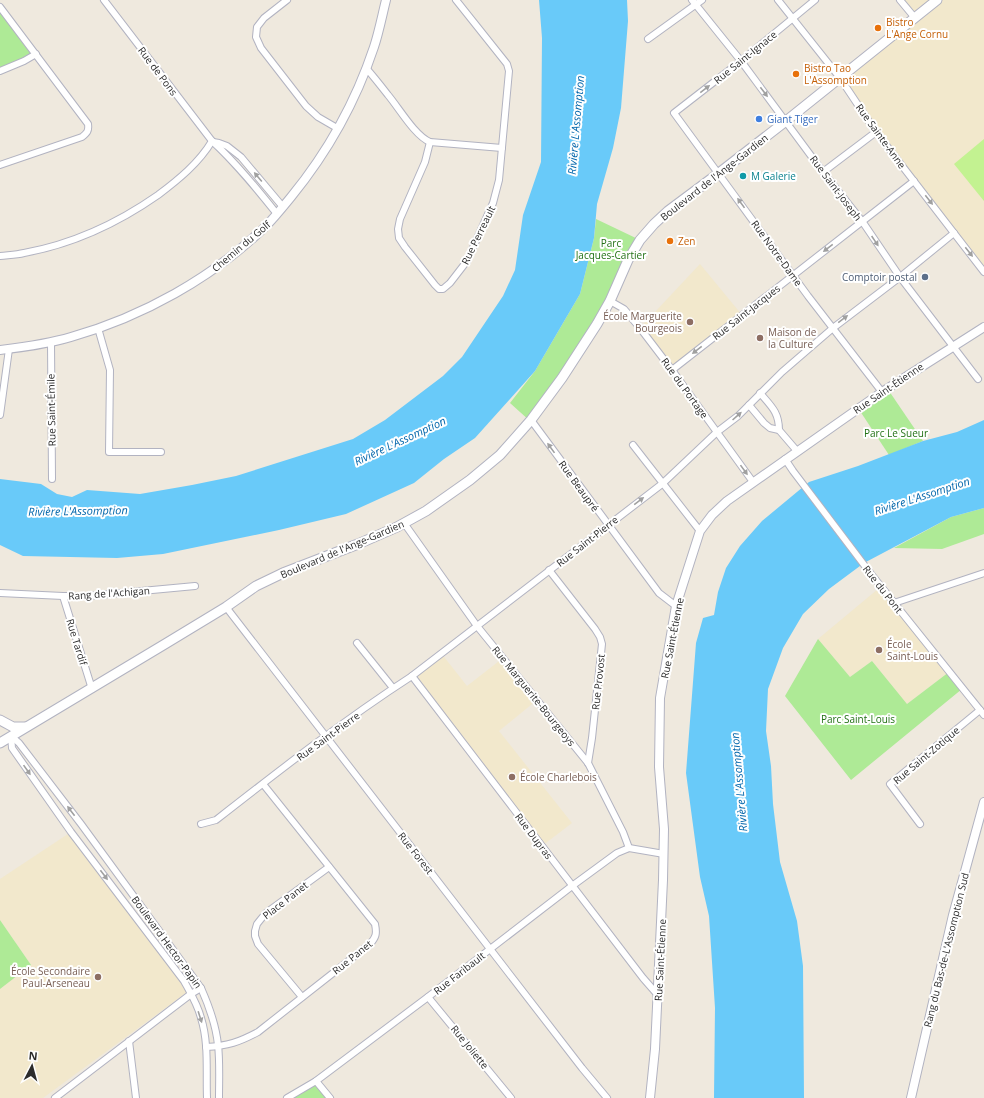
<svg xmlns="http://www.w3.org/2000/svg" width="984" height="1098" viewBox="0 0 984 1098" font-family="'Open Sans',sans-serif">
<rect width="100%" height="100%" fill="#efe9de"/>
<g fill="#f2e8cc">
<path d="M900,0H984V271L914,181L840,78L915,18Z"/>
<path d="M700,264L742,315L672,370L640,328Z"/>
<path d="M878,589L894,603L949,672L907,704L872,661L850,677L818,639Z"/>
<path d="M441,653L467,686L503,658L537,700L499,731L572,823L542,846L412,676Z"/>
<path d="M71,832L190,990L43,1098H0V989L31,965L0,920V879Z"/>
</g>
<g fill="#aeea96">
<path d="M0,7L36,54L0,71Z"/>
<path d="M596,219L640,240L610,301L530,421L510,403L535,371L580,294L594,238Z"/>
<path d="M887,388L923,441L889,455L858,408Z"/>
<path d="M984,508V534L942,549L894,548L951,517Z"/>
<path d="M818,639L850,677L872,661L907,704L949,672L962,689L851,780L785,696Z"/>
<path d="M0,920L31,965L0,989Z"/>
<path d="M316,1081L330,1098H287Z"/>
</g>
<path fill="#c3f291" d="M984,139V201L954,164Z"/>
<g fill="#69caf9">
<path d="M539,0H627L628,21L621,108L613,148L597,204L594,238L580,294L535,371L475,438L444,459L414,483L346,514L279,530L163,554L117,558L23,556L0,545V479L41,484L57,494L72,497L87,490L140,494L192,485L236,476L353,439L385,420L443,376L462,357L503,296L515,270L523,215L541,162L542,38Z"/>
<path d="M984,420V508L951,517L864,563L829,589L803,614L783,648L768,689L766,731L771,766L773,804L780,862L797,921L803,966L804,1098H714L715,1008L709,916L700,877L686,773L696,643L703,618L714,615L718,592L726,568L740,546L762,521L809,482L858,466L923,441L957,432Z"/>
</g>
<g fill="none" stroke-linecap="round" stroke-linejoin="round">
<defs>
<g id="minor">
<path d="M104,0L212,141C236,163 257,189 277,214"/>
<path d="M287,0L264,18L257,27L256,37L261,48L306,106L318,117L337,128"/>
<path d="M692,0L741,61L823,172L862,221L900,277L978,379"/>
<path d="M778,0L840,78L876,132L984,272"/>
<path d="M815,0L741,61L674,113L808,296L882,392"/>
<path d="M900,0L915,18"/>
<path d="M0,7L88,124C89,131 87,133 82,137L0,165"/>
<path d="M648,39L702,0"/>
<path d="M366,68C374,77 381,86 388,95C399,108 415,136 430,142L502,148"/>
<path d="M0,71L24,61L36,54"/>
<path d="M213,142L219,143L227,146L241,157L283,207"/>
<path d="M430,142L425,162L400,219L398,229L399,238L405,247L435,285L439,289H443L450,283L467,261L493,203L499,180L509,71L507,64L456,0"/>
<path d="M823,172L876,132"/>
<path d="M0,256C8,255 16,255 24,253C73,244 118,223 158,195C178,180 199,163 212,141"/>
<path d="M610,301L624,309L640,328L672,370L753,482"/>
<path d="M98,328L110,370L109,452H161"/>
<path d="M51,342L52,479"/>
<path d="M672,370L914,181"/>
<path d="M760,393C771,406 779,412 779,430"/>
<path d="M749,405L764,423L770,428L779,430L797,451"/>
<path d="M0,415L9,349"/>
<path d="M531,420L659,593L676,606"/>
<path d="M633,445L700,531"/>
<path d="M785,459L793,471L871,574L984,715"/>
<path d="M404,523L477,626L588,763L623,832L629,848"/>
<path d="M549,570L595,629L600,637L602,644L592,738L588,763"/>
<path d="M0,593L63,596H88L195,586"/>
<path d="M63,596L92,689"/>
<path d="M894,603L984,573"/>
<path d="M226,607L582,1068L607,1098"/>
<path d="M357,643L393,688"/>
<path d="M412,676L643,978L657,994"/>
<path d="M11,736L19,743L81,824L201,988C209,1006 216,1025 218,1045C220,1062 219,1081 219,1098"/>
<path d="M11,736L12,748L71,832L184,981C190,992 198,1005 201,1018C209,1043 206,1071 207,1098"/>
<path d="M201,824L216,820C280,770 344,720 412,676L662,484L717,432L738,416L782,372L833,328L900,277L954,233"/>
<path d="M920,824L890,784L980,710"/>
<path d="M629,848L664,854"/>
<path d="M302,997L258,944L255,936V931L257,924L261,919L266,913L329,867"/>
<path d="M428,997L511,1098"/>
<path d="M129,1041L136,1098"/>
<path d="M206,1047C228,1046 239,1042 258,1032L370,944C376,937 377,934 375,924L263,784"/>
<path d="M316,1081L330,1098"/>
<path d="M55,1098L191,994L201,988"/>
<path d="M287,1098L316,1081L428,997L572,886L617,853L629,848"/>
</g>
<g id="tertiary">
<path d="M0,350C24,347 48,344 71,337C142,317 212,278 265,227C274,218 282,208 291,197C327,153 356,101 374,47C379,32 382,16 386,0"/>
<path d="M650,1098L655,1049L663,880L664,829L659,767L660,698L676,606L700,531L712,515L727,501L882,392L984,327"/>
<path d="M911,1098L953,915L984,802"/>
</g>
<g id="secondary">
<path d="M0,720L13,727H25"/>
<path d="M0,743L165,644L226,607L256,586L283,573L358,544L397,527L426,511L470,480L500,455L531,420L562,378L597,324L610,301L628,260L640,240L654,224L668,211L719,173L786,121L937,0"/>
</g>
</defs>
<use href="#minor" stroke="#b2b3c1" stroke-width="8"/>
<use href="#tertiary" stroke="#b2b3c1" stroke-width="10"/>
<use href="#secondary" stroke="#b2b3c1" stroke-width="11"/>
<use href="#minor" stroke="#fff" stroke-width="6"/>
<use href="#tertiary" stroke="#fff" stroke-width="8"/>
<use href="#secondary" stroke="#fff" stroke-width="9"/>
</g>
<defs><path id="oneway-solid" d="M-6-.8H1V-3.2L6.5 0L1 3.2V.8H-6Z"/></defs>
<g fill="#a0a0a0">
<use href="#oneway-solid" transform="translate(705 89) rotate(-38)"/>
<use href="#oneway-solid" transform="translate(764 92) rotate(53)"/>
<use href="#oneway-solid" transform="translate(258 177) rotate(-130)"/>
<use href="#oneway-solid" transform="translate(929 200) rotate(52)"/>
<use href="#oneway-solid" transform="translate(741 203) rotate(-126)"/>
<use href="#oneway-solid" transform="translate(875 241) rotate(56)"/>
<use href="#oneway-solid" transform="translate(828 248) rotate(142)"/>
<use href="#oneway-solid" transform="translate(969 252) rotate(52)"/>
<use href="#oneway-solid" transform="translate(843 319) rotate(-37)"/>
<use href="#oneway-solid" transform="translate(697 350) rotate(142)"/>
<use href="#oneway-solid" transform="translate(737 416) rotate(-42)"/>
<use href="#oneway-solid" transform="translate(551 448) rotate(-126)"/>
<use href="#oneway-solid" transform="translate(744 470) rotate(54)"/>
<use href="#oneway-solid" transform="translate(639 501) rotate(-37)"/>
<use href="#oneway-solid" transform="translate(27 770) rotate(55)"/>
<use href="#oneway-solid" transform="translate(71 811) rotate(-127)"/>
<use href="#oneway-solid" transform="translate(104 875) rotate(53)"/>
<use href="#oneway-solid" transform="translate(200 1017) rotate(72)"/>
</g>
<g fill="#e8710a" stroke="#fff" stroke-width="1.5">
<circle cx="878" cy="28" r="4"/>
<circle cx="796" cy="74" r="4"/>
<circle cx="670" cy="241" r="4"/>
</g>
<circle fill="#3f7fe0" stroke="#fff" stroke-width="1.5" cx="759" cy="119" r="4"/>
<circle fill="#0f9aa8" stroke="#fff" stroke-width="1.5" cx="743" cy="176" r="4"/>
<circle fill="#5c6f8a" stroke="#fff" stroke-width="1.5" cx="925" cy="277" r="4"/>
<g fill="#8d6e63" stroke="#fff" stroke-width="1.5">
<circle cx="690" cy="322" r="4"/>
<circle cx="760" cy="338" r="4"/>
<circle cx="879" cy="650" r="4"/>
<circle cx="512" cy="777" r="4"/>
<circle cx="98" cy="977" r="4"/>
</g>
<g text-anchor="middle" stroke-width="4" stroke-linejoin="round" paint-order="stroke">
<g font-size="10" fill="#c56008" stroke="#fff" text-anchor="start">
<text x="886" y="26">Bistro<tspan x="886" dy="12">L'Ange Cornu</tspan></text>
<text x="804" y="72">Bistro Tao<tspan x="804" dy="12">L'Assomption</tspan></text>
<text x="678" y="245">Zen</text>
</g>
<g font-size="10" fill="#2c2c2c" stroke="#fff">
<text transform="translate(745 57) rotate(-39)" y="4">Rue Saint-Ignace</text>
<text transform="translate(158 71) rotate(53)" y="4">Rue de Pons</text>
<text transform="translate(881 136) rotate(54)" y="4">Rue Sainte-Anne</text>
<text transform="translate(714 177) rotate(-38)" y="4">Boulevard de l'Ange-Gardien</text>
<text transform="translate(836 188) rotate(53)" y="4">Rue Saint-Joseph</text>
<text transform="translate(478 235) rotate(-64)" y="4">Rue Perreault</text>
<text transform="translate(241 246) rotate(-40)" y="4">Chemin du Golf</text>
<text transform="translate(777 253) rotate(54)" y="4">Rue Notre-Dame</text>
<text transform="translate(746 312) rotate(-38)" y="4">Rue Saint-Jacques</text>
<text transform="translate(685 388) rotate(54)" y="4">Rue du Portage</text>
<text transform="translate(888 388) rotate(-34)" y="4">Rue Saint-Étienne</text>
<text transform="translate(51 410) rotate(-91)" y="4">Rue Saint-Émile</text>
<text transform="translate(579 486) rotate(54)" y="4">Rue Beaupré</text>
<text transform="translate(587 541) rotate(-38)" y="4">Rue Saint-Pierre</text>
<text transform="translate(342 549) rotate(-23)" y="4">Boulevard de l'Ange-Gardien</text>
<text transform="translate(883 589) rotate(52)" y="4">Rue du Pont</text>
<text transform="translate(109 593) rotate(-4)" y="4">Rang de l'Achigan</text>
<text transform="translate(672 638) rotate(-79)" y="4">Rue Saint-Étienne</text>
<text transform="translate(77 642) rotate(73)" y="4">Rue Tardif</text>
<text transform="translate(598 682) rotate(-84)" y="4">Rue Provost</text>
<text transform="translate(534 696) rotate(51)" y="4">Rue Marguerite-Bourgeoys</text>
<text transform="translate(328 736) rotate(-36)" y="4">Rue Saint-Pierre</text>
<text transform="translate(926 755) rotate(-40)" y="4">Rue Saint-Zotique</text>
<text transform="translate(534 836) rotate(53)" y="4">Rue Dupras</text>
<text transform="translate(416 853) rotate(52)" y="4">Rue Forest</text>
<text transform="translate(285 900) rotate(-38)" y="4">Place Panet</text>
<text transform="translate(167 942) rotate(54)" y="4">Boulevard Hector-Papin</text>
<text transform="translate(946 950) rotate(-76)" y="4">Rang du Bas-de-L'Assomption Sud</text>
<text transform="translate(352 957) rotate(-39)" y="4">Rue Panet</text>
<text transform="translate(660 960) rotate(-87)" y="4">Rue Saint-Étienne</text>
<text transform="translate(459 973) rotate(-38)" y="4">Rue Faribault</text>
<text transform="translate(470 1047) rotate(51)" y="4">Rue Joliette</text>
</g>
<g font-size="10" fill="#366cbe" stroke="#fff" text-anchor="start">
<text x="767" y="123">Giant Tiger</text>
</g>
<g font-size="10" fill="#0d838f" stroke="#fff" text-anchor="start">
<text x="751" y="180">M Galerie</text>
</g>
<g font-size="10" fill="#227115" stroke="#fff">
<text x="611" y="247">Parc<tspan x="611" dy="12">Jacques-Cartier</tspan></text>
<text x="896" y="437">Parc Le Sueur</text>
<text x="858" y="723">Parc Saint-Louis</text>
</g>
<g font-size="10" fill="#4e5e75" stroke="#fff" text-anchor="end">
<text x="917" y="281">Comptoir postal</text>
</g>
<g font-size="10" fill="#785e54" stroke="#fff" text-anchor="start">
<text x="682" y="320" text-anchor="end">École Marguerite<tspan x="682" dy="12">Bourgeois</tspan></text>
<text x="768" y="336">Maison de<tspan x="768" dy="12">la Culture</tspan></text>
<text x="887" y="648">École<tspan x="887" dy="12">Saint-Louis</tspan></text>
<text x="520" y="781">École Charlebois</text>
<text x="90" y="975" text-anchor="end">École Secondaire<tspan x="90" dy="12">Paul-Arseneau</tspan></text>
</g>
<g font-size="11" font-style="italic" fill="#0266ab" stroke="#fff">
<text transform="translate(576 125) rotate(-85)" y="4">Rivière L'Assomption</text>
<text transform="translate(400 441) rotate(-25)" y="4">Rivière L'Assomption</text>
<text transform="translate(922 496) rotate(-18)" y="4">Rivière L'Assomption</text>
<text transform="translate(78 511) rotate(-1)" y="4">Rivière L'Assomption</text>
<text transform="translate(739 782) rotate(-95)" y="4">Rivière L'Assomption</text>
</g>
</g>
<g transform="translate(32 1066) rotate(6)" stroke="#ffffff" stroke-width="3" paint-order="stroke">
<path d="M0-3L7 15L0 10L-7 15Z" fill="#2c2c2c"/>
<text y="-6" font-size="11" font-weight="bold" text-anchor="middle" fill="#2c2c2c">N</text>
</g>
</svg>
